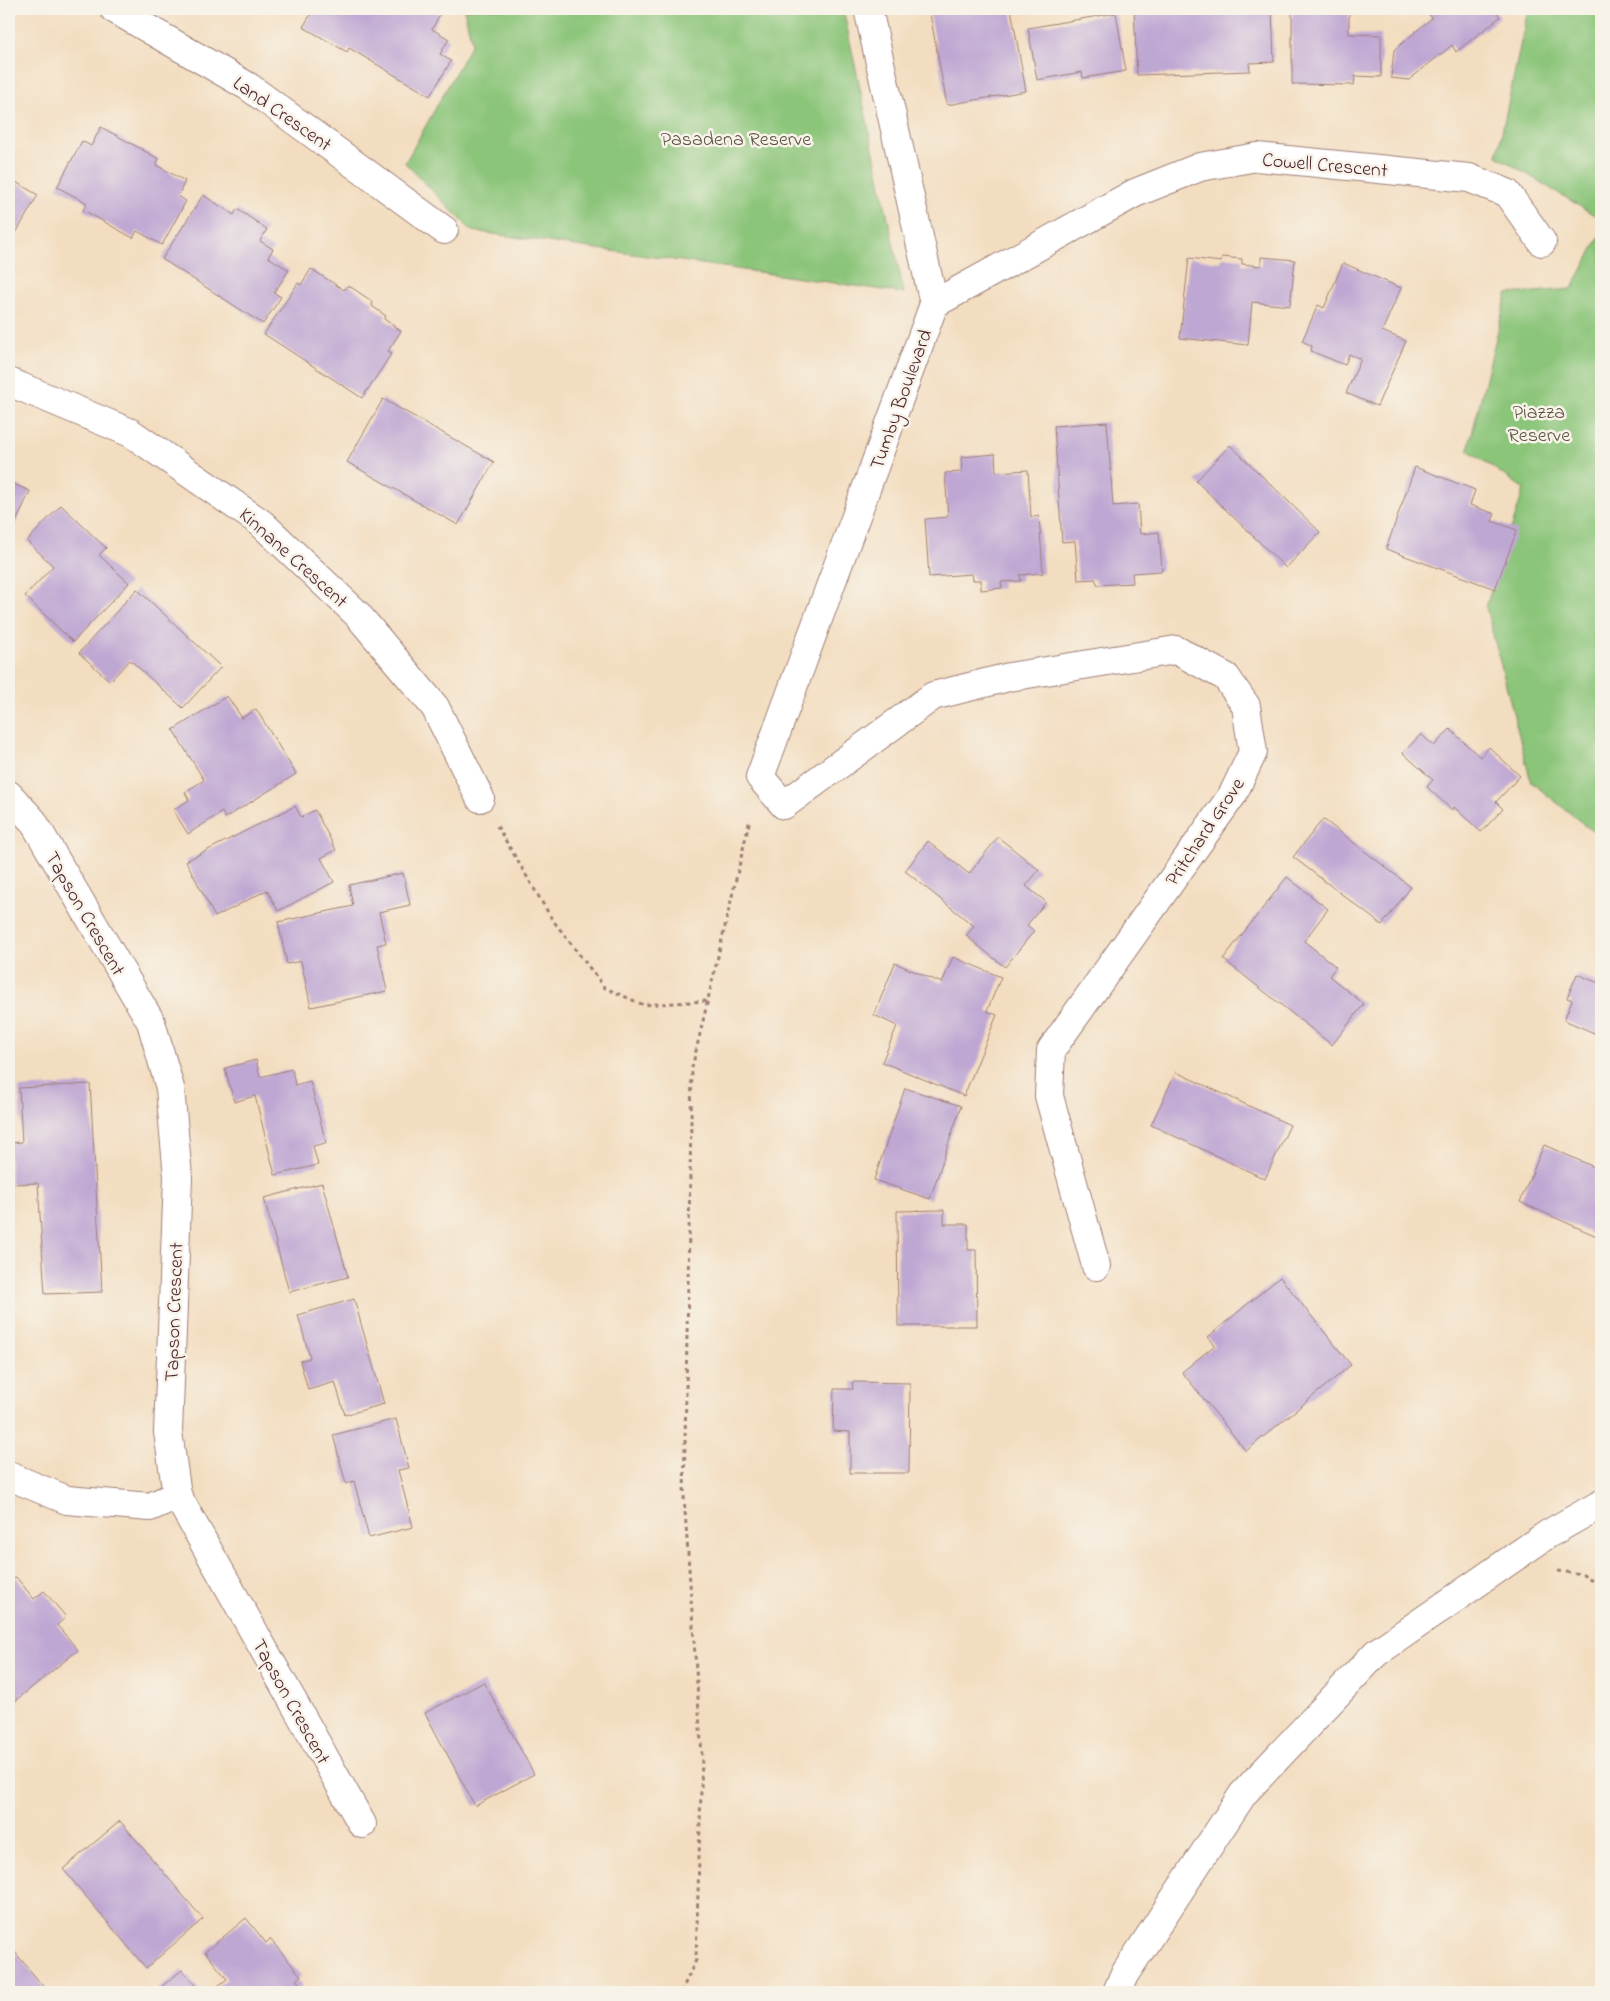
<svg xmlns="http://www.w3.org/2000/svg" width="1610" height="2001" viewBox="0 0 1610 2001" font-family="'Indie Flower',sans-serif">
<rect width="100%" height="100%" fill="#f7f3e8"/>
<filter id="ink" filterUnits="userSpaceOnUse"><feTurbulence type="fractalNoise" baseFrequency=".02" numOctaves="2"/><feDisplacementMap in="SourceGraphic" scale="10" xChannelSelector="R" yChannelSelector="G"/><feConvolveMatrix kernelMatrix="1 2 1 2 8 2 1 2 1" color-interpolation-filters="sRGB"/></filter>
<filter id="wash" filterUnits="userSpaceOnUse"><feTurbulence type="fractalNoise" baseFrequency=".0096" numOctaves="4" result="noise"/><feDisplacementMap in="SourceGraphic" scale="20" xChannelSelector="R" yChannelSelector="G"/><feGaussianBlur stdDeviation="1.12" result="paint"/><feColorMatrix in="noise" values="0 0 0 0 0 0 0 0 0 0 0 0 0 0 0 0 0 1.4 0 .05"/><feComposite in="paint" operator="in"/></filter>
<g filter="url(#wash)">
<rect width="100%" height="100%" fill="#f3ddc0"/>
<g fill="#8bc579" stroke="#6a7252">
<path d="M464,9H843L904,293L472,231L405,163L472,43Z"/>
<path d="M1528,9H1601V219L1497,156Z"/>
<path d="M1601,233V838L1531,782L1486,607L1524,489L1468,450L1507,294L1572,289Z"/>
</g>
<g id="blocks">
<g fill="#bfa7d3">
<path d="M314,9H431L440,14L432,29L449,39L440,54L451,61L430,96L349,48L347,52L303,27Z"/>
<path d="M958,9H1011L1026,91L947,105L930,14Z"/>
<path d="M1134,9H1272L1274,62L1249,63L1250,71L1137,75Z"/>
<path d="M1292,9H1349V34L1381,35V77L1355,76L1354,85L1292,84Z"/>
<path d="M1425,9H1494L1500,17L1456,52L1452,45L1409,80L1391,78L1394,50L1432,18Z"/>
<path d="M1116,13L1126,71L1083,78L1082,72L1037,80L1028,28Z"/>
<path d="M101,127L159,159L156,165L185,181L178,196L186,201L162,245L137,231L133,238L83,210L87,203L57,187L82,141L91,146Z"/>
<path d="M9,178L38,195L16,233L9,228Z"/>
<path d="M203,195L234,215L237,209L267,229L260,241L273,249L268,257L289,270L274,293L281,297L263,324L162,259Z"/>
<path d="M1222,257L1242,259V264L1261,266V257L1295,260L1290,306L1252,302L1248,345L1180,338L1189,258L1221,262Z"/>
<path d="M1343,263L1401,288L1382,331L1406,341L1377,406L1346,393L1361,359L1349,354L1345,365L1311,351L1312,346L1302,341L1318,305L1324,308Z"/>
<path d="M311,269L344,290L348,285L373,302L372,306L386,316L384,319L401,331L388,351L392,353L362,398L264,334L298,283L301,285Z"/>
<path d="M383,399L494,462L458,525L347,462Z"/>
<path d="M1107,422L1113,506L1138,504L1140,534L1159,532L1162,571L1132,573L1133,583L1098,585L1095,579L1078,580L1075,541L1062,542L1054,426Z"/>
<path d="M1230,445L1320,532L1286,568L1196,481Z"/>
<path d="M995,454L996,472L1028,470L1031,517L1039,516L1043,573L1020,575L1021,581L1001,582L1002,588L981,590V580H973L972,574L929,577L925,519L948,517L945,473L962,472L961,457Z"/>
<path d="M1415,467L1475,490L1470,505L1495,514L1492,521L1517,530L1495,589L1386,549Z"/>
<path d="M9,482L30,491L9,538Z"/>
<path d="M61,505L106,548L99,555L129,583L73,642L25,596L53,566L27,541Z"/>
<path d="M137,589L221,667L183,708L130,660L110,681L79,653Z"/>
<path d="M227,696L242,718L256,709L296,774L225,818L222,812L188,834L173,810L189,800L185,792L204,780L173,730Z"/>
<path d="M1450,729L1480,757L1489,747L1520,776L1496,802L1503,809L1481,832L1454,807L1452,810L1427,787L1433,780L1403,753L1421,734L1434,746Z"/>
<path d="M295,806L301,817L315,810L336,850L321,858L334,882L278,911L267,890L215,917L186,861Z"/>
<path d="M1323,819L1411,887L1382,925L1293,857Z"/>
<path d="M998,837L1039,870L1026,886L1046,902L1027,925L1034,931L1005,967L966,936L974,926L905,871L928,841L969,874Z"/>
<path d="M403,873L410,905L379,912L386,943L377,945L387,991L311,1007L301,961L287,964L278,922L353,906L349,885Z"/>
<path d="M1287,877L1328,909L1304,941L1336,967L1329,976L1364,1004L1332,1045L1223,959Z"/>
<path d="M953,957L1001,977L987,1011L997,1015L964,1096L882,1062L897,1026L874,1015L895,963L942,983Z"/>
<path d="M1577,974L1601,984V1036L1564,1020L1572,1000L1567,998Z"/>
<path d="M256,1060L260,1077L292,1069L295,1085L310,1081L326,1143L313,1146L318,1165L275,1175L255,1096L234,1102L225,1068Z"/>
<path d="M1176,1072L1290,1125L1265,1179L1151,1125Z"/>
<path d="M90,1084L102,1292L45,1294L38,1183L11,1184L9,1143L22,1142L19,1088Z"/>
<path d="M905,1088L961,1106L930,1199L874,1180Z"/>
<path d="M1544,1145L1601,1170V1238L1520,1202Z"/>
<path d="M322,1183L348,1277L289,1292L264,1198Z"/>
<path d="M944,1210V1224H968V1250H976L977,1326H898L897,1211Z"/>
<path d="M1280,1277L1351,1365L1246,1451L1182,1372L1215,1345L1208,1337Z"/>
<path d="M354,1299L384,1404L345,1415L335,1382L308,1390L300,1361L310,1358L298,1315Z"/>
<path d="M852,1382L910,1383L909,1473H850V1432L833,1431L834,1389H853Z"/>
<path d="M396,1419L409,1468L398,1470L413,1527L369,1538L354,1481L346,1484L333,1435Z"/>
<path d="M16,1577L34,1599L44,1591L66,1617L57,1625L78,1650L9,1706V1583Z"/>
<path d="M484,1682L534,1774L475,1806L425,1713Z"/>
<path d="M120,1821L203,1919L146,1968L63,1869Z"/>
<path d="M246,1918L266,1943L270,1939L301,1976L296,1980L302,1986L294,1992H210L227,1979L205,1952Z"/>
<path d="M9,1945L48,1992H9Z"/>
<path d="M182,1970L201,1992H155Z"/>
</g>
</g>
</g>
<g filter="url(#ink)">
<use href="#blocks" fill-opacity="0" stroke="#9e7e76" stroke-width="1"/>
<g fill="none" stroke-linecap="round" stroke-linejoin="round">
<defs>
<g id="minor">
<path d="M114,9L249,87L444,230"/>
<path d="M868,9L934,304L760,777L784,805L933,696L1009,677L1176,650L1226,677L1246,706L1253,752L1233,794L1051,1050L1049,1096L1096,1266"/>
<path d="M934,304L1135,193L1200,167L1257,157L1469,178L1507,193L1542,242"/>
<path d="M9,382L131,433L261,523L357,614L435,707L480,798"/>
<path d="M9,795L33,821L151,1022L170,1088L178,1177L168,1432L177,1495L362,1824"/>
<path d="M9,1476L67,1500L150,1507L177,1495"/>
<path d="M1117,1992L1124,1975L1243,1794L1376,1653L1548,1534L1601,1504"/>
</g>
</defs>
<use href="#minor" stroke="#9e7e76" stroke-width="30"/>
<g stroke="#9e7e76" stroke-width="3" stroke-dasharray="4 4" stroke-linecap="butt">
<path d="M497,826L552,919L605,988L644,1005L708,1001"/>
<path d="M1558,1571L1583,1574L1601,1586"/>
<path d="M681,1992L696,1960L702,1756L684,1496L692,1068L750,819"/>
</g>
<use href="#minor" stroke="#fff" stroke-width="28"/>
</g>
</g>
<g text-anchor="middle" stroke-width="5" stroke-linejoin="round" paint-order="stroke">
<g font-size="20" fill="#4a1f2b" stroke="#f7f3e8">
<text transform="translate(283 113) rotate(35)" y="7">Land Crescent</text>
<text transform="translate(1325 164) rotate(5)" y="7">Cowell Crescent</text>
<text transform="translate(900 399) rotate(-70)" y="7">Tumby Boulevard</text>
<text transform="translate(294 557) rotate(42)" y="7">Kinnane Crescent</text>
<text transform="translate(1204 831) rotate(-56)" y="7">Pritchard Grove</text>
<text transform="translate(86 913) rotate(60)" y="7">Tapson Crescent</text>
<text transform="translate(173 1312) rotate(-88)" y="7">Tapson Crescent</text>
<text transform="translate(292 1701) rotate(61)" y="7">Tapson Crescent</text>
</g>
<g font-size="20" fill="#5e5142" stroke="#f7f3e8">
<text x="736" y="145">Pasadena Reserve</text>
<text x="1539" y="418">Piazza<tspan x="1539" dy="23">Reserve</tspan></text>
</g>
</g>
<rect width="1610" height="2001" fill="none" stroke="#f7f3e8" stroke-width="30"/>
</svg>
